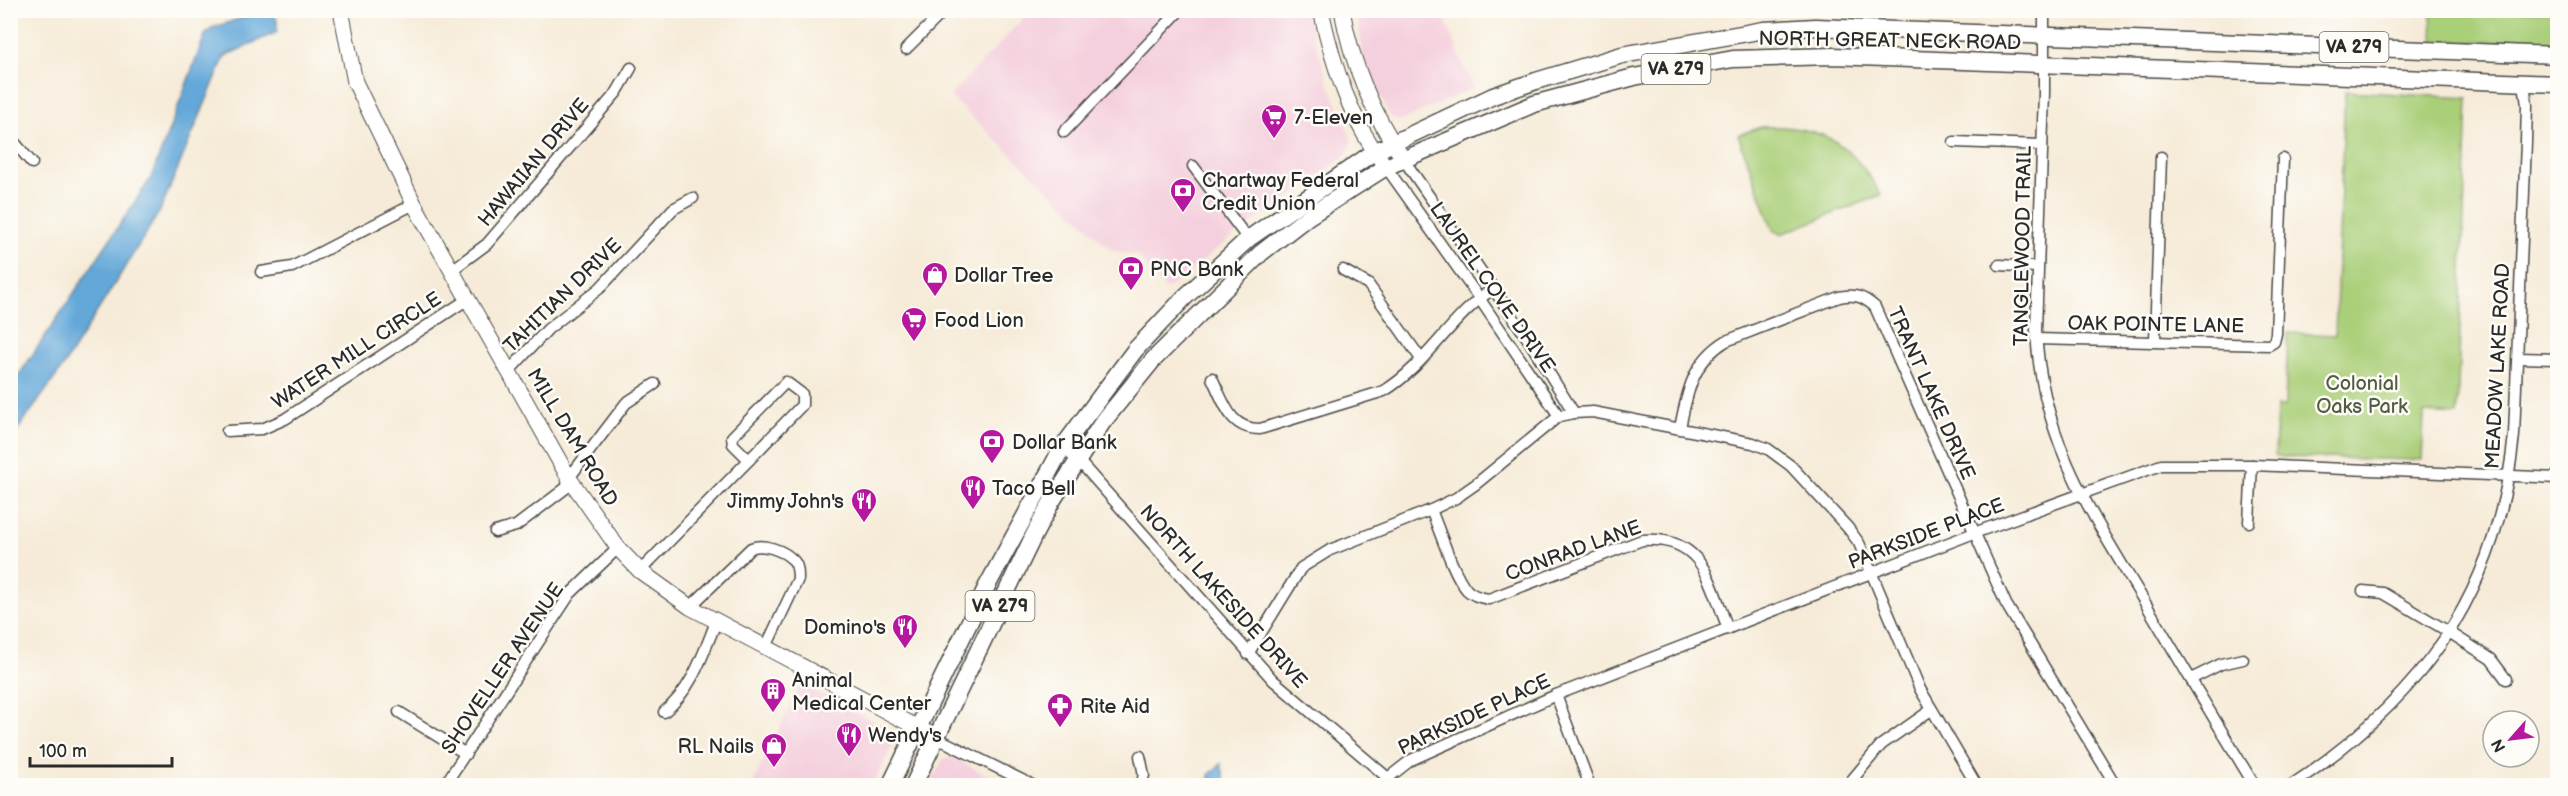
<svg xmlns="http://www.w3.org/2000/svg" width="2568" height="796" viewBox="0 0 2568 796" font-family="'Balsamiq Sans',sans-serif">
<rect width="100%" height="100%" fill="#fdfcf7"/>
<filter id="ink" filterUnits="userSpaceOnUse"><feTurbulence type="fractalNoise" baseFrequency=".0167" numOctaves="2"/><feDisplacementMap in="SourceGraphic" scale="12" xChannelSelector="R" yChannelSelector="G"/><feConvolveMatrix kernelMatrix="1 2 1 2 8 2 1 2 1" color-interpolation-filters="sRGB"/></filter>
<filter id="wash" filterUnits="userSpaceOnUse"><feTurbulence type="fractalNoise" baseFrequency=".008" numOctaves="4" result="noise"/><feDisplacementMap in="SourceGraphic" scale="24" xChannelSelector="R" yChannelSelector="G"/><feGaussianBlur stdDeviation="1.35" result="paint"/><feColorMatrix in="noise" values="0 0 0 0 0 0 0 0 0 0 0 0 0 0 0 0 0 1.4 0 .05"/><feComposite in="paint" operator="in"/></filter>
<g filter="url(#wash)">
<rect width="100%" height="100%" fill="#f6ebd8"/>
<g fill="#f4cfdd">
<path d="M1030,11H1309L1311,28L1329,85L1352,140L1350,150L1342,159L1229,239L1166,290L1137,255L1113,251L950,96Z"/>
<path d="M1357,11H1441L1473,88L1401,121L1395,120L1389,115L1363,56Z"/>
<path d="M801,683L898,734L873,785H752Z"/>
<path d="M953,757L1004,785H930L943,759Z"/>
</g>
<g fill="#aacf79" stroke="#6a7d52" stroke-width="1.5">
<path d="M2430,11H2557V44L2434,41Z"/>
<path d="M2345,91L2468,98L2457,415L2424,413L2422,460L2275,457L2277,406H2285L2288,333L2335,335Z"/>
<path d="M1761,127C1823,125 1851,142 1881,195L1781,234L1773,230L1738,135Z"/>
</g>
<g fill="#64a8d9" stroke="#486a82" stroke-width="1.5">
<path d="M262,11H270L277,19V32L225,56L160,211L62,368L11,439V387L151,178L205,35L212,28Z"/>
<path d="M1221,764L1226,785H1208L1209,775Z"/>
</g>
</g>
<g filter="url(#ink)">
<g fill="none" stroke-linecap="round" stroke-linejoin="round">
<defs>
<g id="street">
<path d="M2044,10V93L2036,330C2041,441 2092,514 2147,606C2183,666 2218,726 2255,786"/>
<path d="M906,49L938,17L940,10"/>
<path d="M1064,132L1180,10"/>
<path d="M10,137L32,163"/>
<path d="M1954,142L2042,145"/>
<path d="M1404,160L1526,336L1574,413"/>
<path d="M1193,166L1248,239"/>
<path d="M1386,167L1479,298L1559,416"/>
<path d="M1999,265L2037,267"/>
<path d="M452,270L487,244L617,92L631,68"/>
<path d="M1343,270L1368,284L1421,359"/>
<path d="M261,272L292,267L414,204"/>
<path d="M2036,339L2269,345L2274,342L2276,334L2283,159"/>
<path d="M2155,341L2161,157"/>
<path d="M2518,358L2558,359"/>
<path d="M509,371L548,329L600,288L673,209L693,198"/>
<path d="M1212,378C1224,402 1229,429 1260,429L1384,391C1427,365 1451,316 1493,289"/>
<path d="M786,382L802,394V405L749,460L733,444L732,437Z"/>
<path d="M1680,428C1687,392 1693,361 1726,341L1839,297C1855,294 1863,296 1875,307L2006,604L2116,786"/>
<path d="M227,431L262,429L285,419L468,299"/>
<path d="M1062,448L1078,460L1273,680L1388,778L1393,786"/>
<path d="M1431,510C1440,531 1453,574 1467,590C1473,596 1481,598 1489,599L1642,540C1704,535 1710,583 1728,629"/>
<path d="M2249,522L2252,465"/>
<path d="M495,532L516,526L566,488L569,478L626,403L655,384"/>
<path d="M640,571L749,460"/>
<path d="M2363,591L2383,593L2449,632L2491,659L2506,679"/>
<path d="M690,607L751,548C763,543 783,550 793,560C798,565 798,572 798,579L766,647"/>
<path d="M1248,654L1301,568L1330,550L1431,510L1456,498L1476,484L1559,416L1574,413L1593,412L1753,443L1768,449L1791,466L1848,528L1859,543L1920,689L1977,786"/>
<path d="M2191,679L2221,664L2243,659"/>
<path d="M1556,695L1590,786"/>
<path d="M399,712L466,754"/>
<path d="M664,712C692,690 703,654 716,622"/>
<path d="M935,737L1034,786"/>
<path d="M1140,756L1144,775L1141,786"/>
<path d="M1388,778L1411,760L1556,695L1974,533L2161,465H2252L2558,478"/>
<path d="M444,786L570,594L618,548"/>
<path d="M1847,786L1881,745L1931,710"/>
<path d="M2290,786C2421,699 2498,595 2514,435L2526,142L2527,105L2524,83"/>
</g>
<g id="secondary">
<path d="M341,10L355,82L414,204L569,478L618,548L640,571L690,607L935,737"/>
<path d="M1321,10C1333,66 1351,122 1386,167"/>
<path d="M1342,10C1351,62 1374,117 1404,160"/>
</g>
<g id="primary">
<path d="M890,786L987,586L1062,448L1135,350L1185,297L1248,239L1374,152L1493,96L1536,81L1622,55L1764,30L1815,27L2558,55"/>
<path d="M913,786L1034,535L1052,501L1102,423L1153,360L1261,253L1309,216L1386,167L1534,104L1634,77L1733,59L1833,56L2558,84"/>
</g>
</defs>
<use href="#street" stroke="#494845" stroke-width="13"/>
<use href="#secondary" stroke="#494845" stroke-width="17"/>
<use href="#primary" stroke="#494845" stroke-width="19"/>
<use href="#street" stroke="#fff" stroke-width="10"/>
<use href="#secondary" stroke="#fff" stroke-width="15"/>
<use href="#primary" stroke="#fff" stroke-width="16"/>
</g>
</g>
<defs>
<symbol id="supermarket-pin" viewBox="-11 -11 22 30"><path d="M0 17L-7.5 6A9.5 9.5 0 1 1 7.5 6Z" fill="#b5179e" stroke="#fdfcf7"/><path d="M-6-5.5h2.5l.6 2H6L4.5 2H-2.5L-4.4-4H-6ZM-1.5 3.2a1.3 1.3 0 1 0 .1 0ZM3 3.2a1.3 1.3 0 1 0 .1 0Z" fill="#fff"/></symbol>
<symbol id="bank-pin" viewBox="-11 -11 22 30"><path d="M0 17L-7.5 6A9.5 9.5 0 1 1 7.5 6Z" fill="#b5179e" stroke="#fdfcf7"/><path d="M-6-4H6V4H-6ZM0-2.3a2.3 2.3 0 1 0 0 4.6a2.3 2.3 0 1 0 0-4.6Z" fill="#fff"/></symbol>
<symbol id="shop-pin" viewBox="-11 -11 22 30"><path d="M0 17L-7.5 6A9.5 9.5 0 1 1 7.5 6Z" fill="#b5179e" stroke="#fdfcf7"/><path d="M-5-2.5h2.3a2.7 3.5 0 0 1 5.4 0H5L5.5 6h-11ZM-1.5-2.5h3a1.5 2.3 0 0 0-3 0Z" fill="#fff"/></symbol>
<symbol id="restaurant-pin" viewBox="-11 -11 22 30"><path d="M0 17L-7.5 6A9.5 9.5 0 1 1 7.5 6Z" fill="#b5179e" stroke="#fdfcf7"/><path d="M-5-6h1v4h1v-4h1v4h1v-4h1v5L-1.5 .5V6h-2V.5L-5-1ZM5-6V6H3V1.5H1.5Q1.5-4 5-6Z" fill="#fff"/></symbol>
<symbol id="building-pin" viewBox="-11 -11 22 30"><path d="M0 17L-7.5 6A9.5 9.5 0 1 1 7.5 6Z" fill="#b5179e" stroke="#fdfcf7"/><path d="M-4-6H4V6H1V3H-1V6H-4ZM-2.5-4.3h1.7v1.8h-1.7ZM.8-4.3h1.7v1.8H.8ZM-2.5-1h1.7V.8h-1.7ZM.8-1h1.7V.8H.8Z" fill="#fff"/></symbol>
<symbol id="pharmacy-pin" viewBox="-11 -11 22 30"><path d="M0 17L-7.5 6A9.5 9.5 0 1 1 7.5 6Z" fill="#b5179e" stroke="#fdfcf7"/><path d="M-2-6h4v4h4v4h-4v4h-4v-4h-4v-4h4Z" fill="#fff"/></symbol>
</defs>
<g fill-rule="evenodd">
<use href="#supermarket-pin" x="1259" y="102" width="30" height="40"/>
<use href="#bank-pin" x="1168" y="176" width="30" height="40"/>
<use href="#bank-pin" x="1116" y="254" width="30" height="40"/>
<use href="#shop-pin" x="920" y="260" width="30" height="40"/>
<use href="#supermarket-pin" x="899" y="305" width="30" height="40"/>
<use href="#bank-pin" x="977" y="427" width="30" height="40"/>
<use href="#restaurant-pin" x="958" y="473" width="30" height="40"/>
<use href="#restaurant-pin" x="849" y="486" width="30" height="40"/>
<use href="#restaurant-pin" x="890" y="612" width="30" height="40"/>
<use href="#building-pin" x="758" y="676" width="30" height="40"/>
<use href="#pharmacy-pin" x="1045" y="691" width="30" height="40"/>
<use href="#restaurant-pin" x="834" y="720" width="30" height="40"/>
<use href="#shop-pin" x="759" y="731" width="30" height="40"/>
</g>
<g text-anchor="middle" stroke-width="5" stroke-linejoin="round" paint-order="stroke">
<g fill="#fdfcf7" stroke="#6a6a68" stroke-width="1.5">
<rect x="2319.5" y="32" width="69" height="30" rx="4.5"/>
<rect x="1641.5" y="54" width="69" height="30" rx="4.5"/>
<rect x="965.5" y="591" width="69" height="30" rx="4.5"/>
</g>
<g font-size="18" font-weight="bold" fill="#2b2b2b">
<text x="2354" y="53">VA 279</text>
<text x="1676" y="75">VA 279</text>
<text x="1000" y="612">VA 279</text>
</g>
<g font-size="20" fill="#2b2b2b" stroke="#fdfcf7">
<text transform="translate(1890 40) rotate(1)" y="7">NORTH GREAT NECK ROAD</text>
<text transform="translate(533 162) rotate(-50)" y="7">HAWAIIAN DRIVE</text>
<text transform="translate(2022 246) rotate(-89)" y="7">TANGLEWOOD TRAIL</text>
<text transform="translate(1493 287) rotate(55)" y="7">LAUREL COVE DRIVE</text>
<text transform="translate(562 295) rotate(-44)" y="7">TAHITIAN DRIVE</text>
<text transform="translate(2156 324) rotate(1)" y="7">OAK POINTE LANE</text>
<text transform="translate(356 350) rotate(-33)" y="7">WATER MILL CIRCLE</text>
<text transform="translate(2497 366) rotate(-87)" y="7">MEADOW LAKE ROAD</text>
<text transform="translate(1932 393) rotate(66)" y="7">TRANT LAKE DRIVE</text>
<text transform="translate(573 437) rotate(59)" y="7">MILL DAM ROAD</text>
<text transform="translate(1926 533) rotate(-21)" y="7">PARKSIDE PLACE</text>
<text transform="translate(1573 550) rotate(-20)" y="7">CONRAD LANE</text>
<text transform="translate(1224 596) rotate(48)" y="7">NORTH LAKESIDE DRIVE</text>
<text transform="translate(502 668) rotate(-56)" y="7">SHOVELLER AVENUE</text>
<text transform="translate(1474 714) rotate(-25)" y="7">PARKSIDE PLACE</text>
</g>
<g font-size="20" fill="#2b2b2b" stroke="#fdfcf7" text-anchor="start">
<text x="1294" y="124">7-Eleven</text>
<text x="1202" y="187">Chartway Federal<tspan x="1202" dy="23">Credit Union</tspan></text>
<text x="1150" y="276">PNC Bank</text>
<text x="954" y="282">Dollar Tree</text>
<text x="934" y="327">Food Lion</text>
<text x="1012" y="449">Dollar Bank</text>
<text x="992" y="495">Taco Bell</text>
<text x="844" y="508" text-anchor="end">Jimmy John's</text>
<text x="886" y="634" text-anchor="end">Domino's</text>
<text x="792" y="687">Animal<tspan x="792" dy="23">Medical Center</tspan></text>
<text x="1080" y="713">Rite Aid</text>
<text x="868" y="742">Wendy's</text>
<text x="754" y="753" text-anchor="end">RL Nails</text>
</g>
<g font-size="20" fill="#515c42" stroke="#fdfcf7">
<text x="2362" y="390">Colonial<tspan x="2362" dy="23">Oaks Park</tspan></text>
</g>
</g>
<rect width="2568" height="796" fill="none" stroke="#fdfcf7" stroke-width="36"/>
<g transform="translate(2511 739) rotate(242)"><circle r="28" fill="#fdfcf7" stroke="#a9a8a5" stroke-width="1.5"/>
<path d="M0-4.5L10 22L0 15L-10 22Z" fill="#b5179e"/>
<text y="-9" font-size="16" font-weight="bold" text-anchor="middle" fill="#2b2b2b">N</text>
</g>
<path d="M30 757v9h142v-9" fill="none" stroke="#2b2b2b" stroke-width="3"/>
<text x="39" y="757" font-size="18" fill="#2b2b2b" stroke="#fdfcf7" stroke-width="4.5" paint-order="stroke">100 m</text>
</svg>
